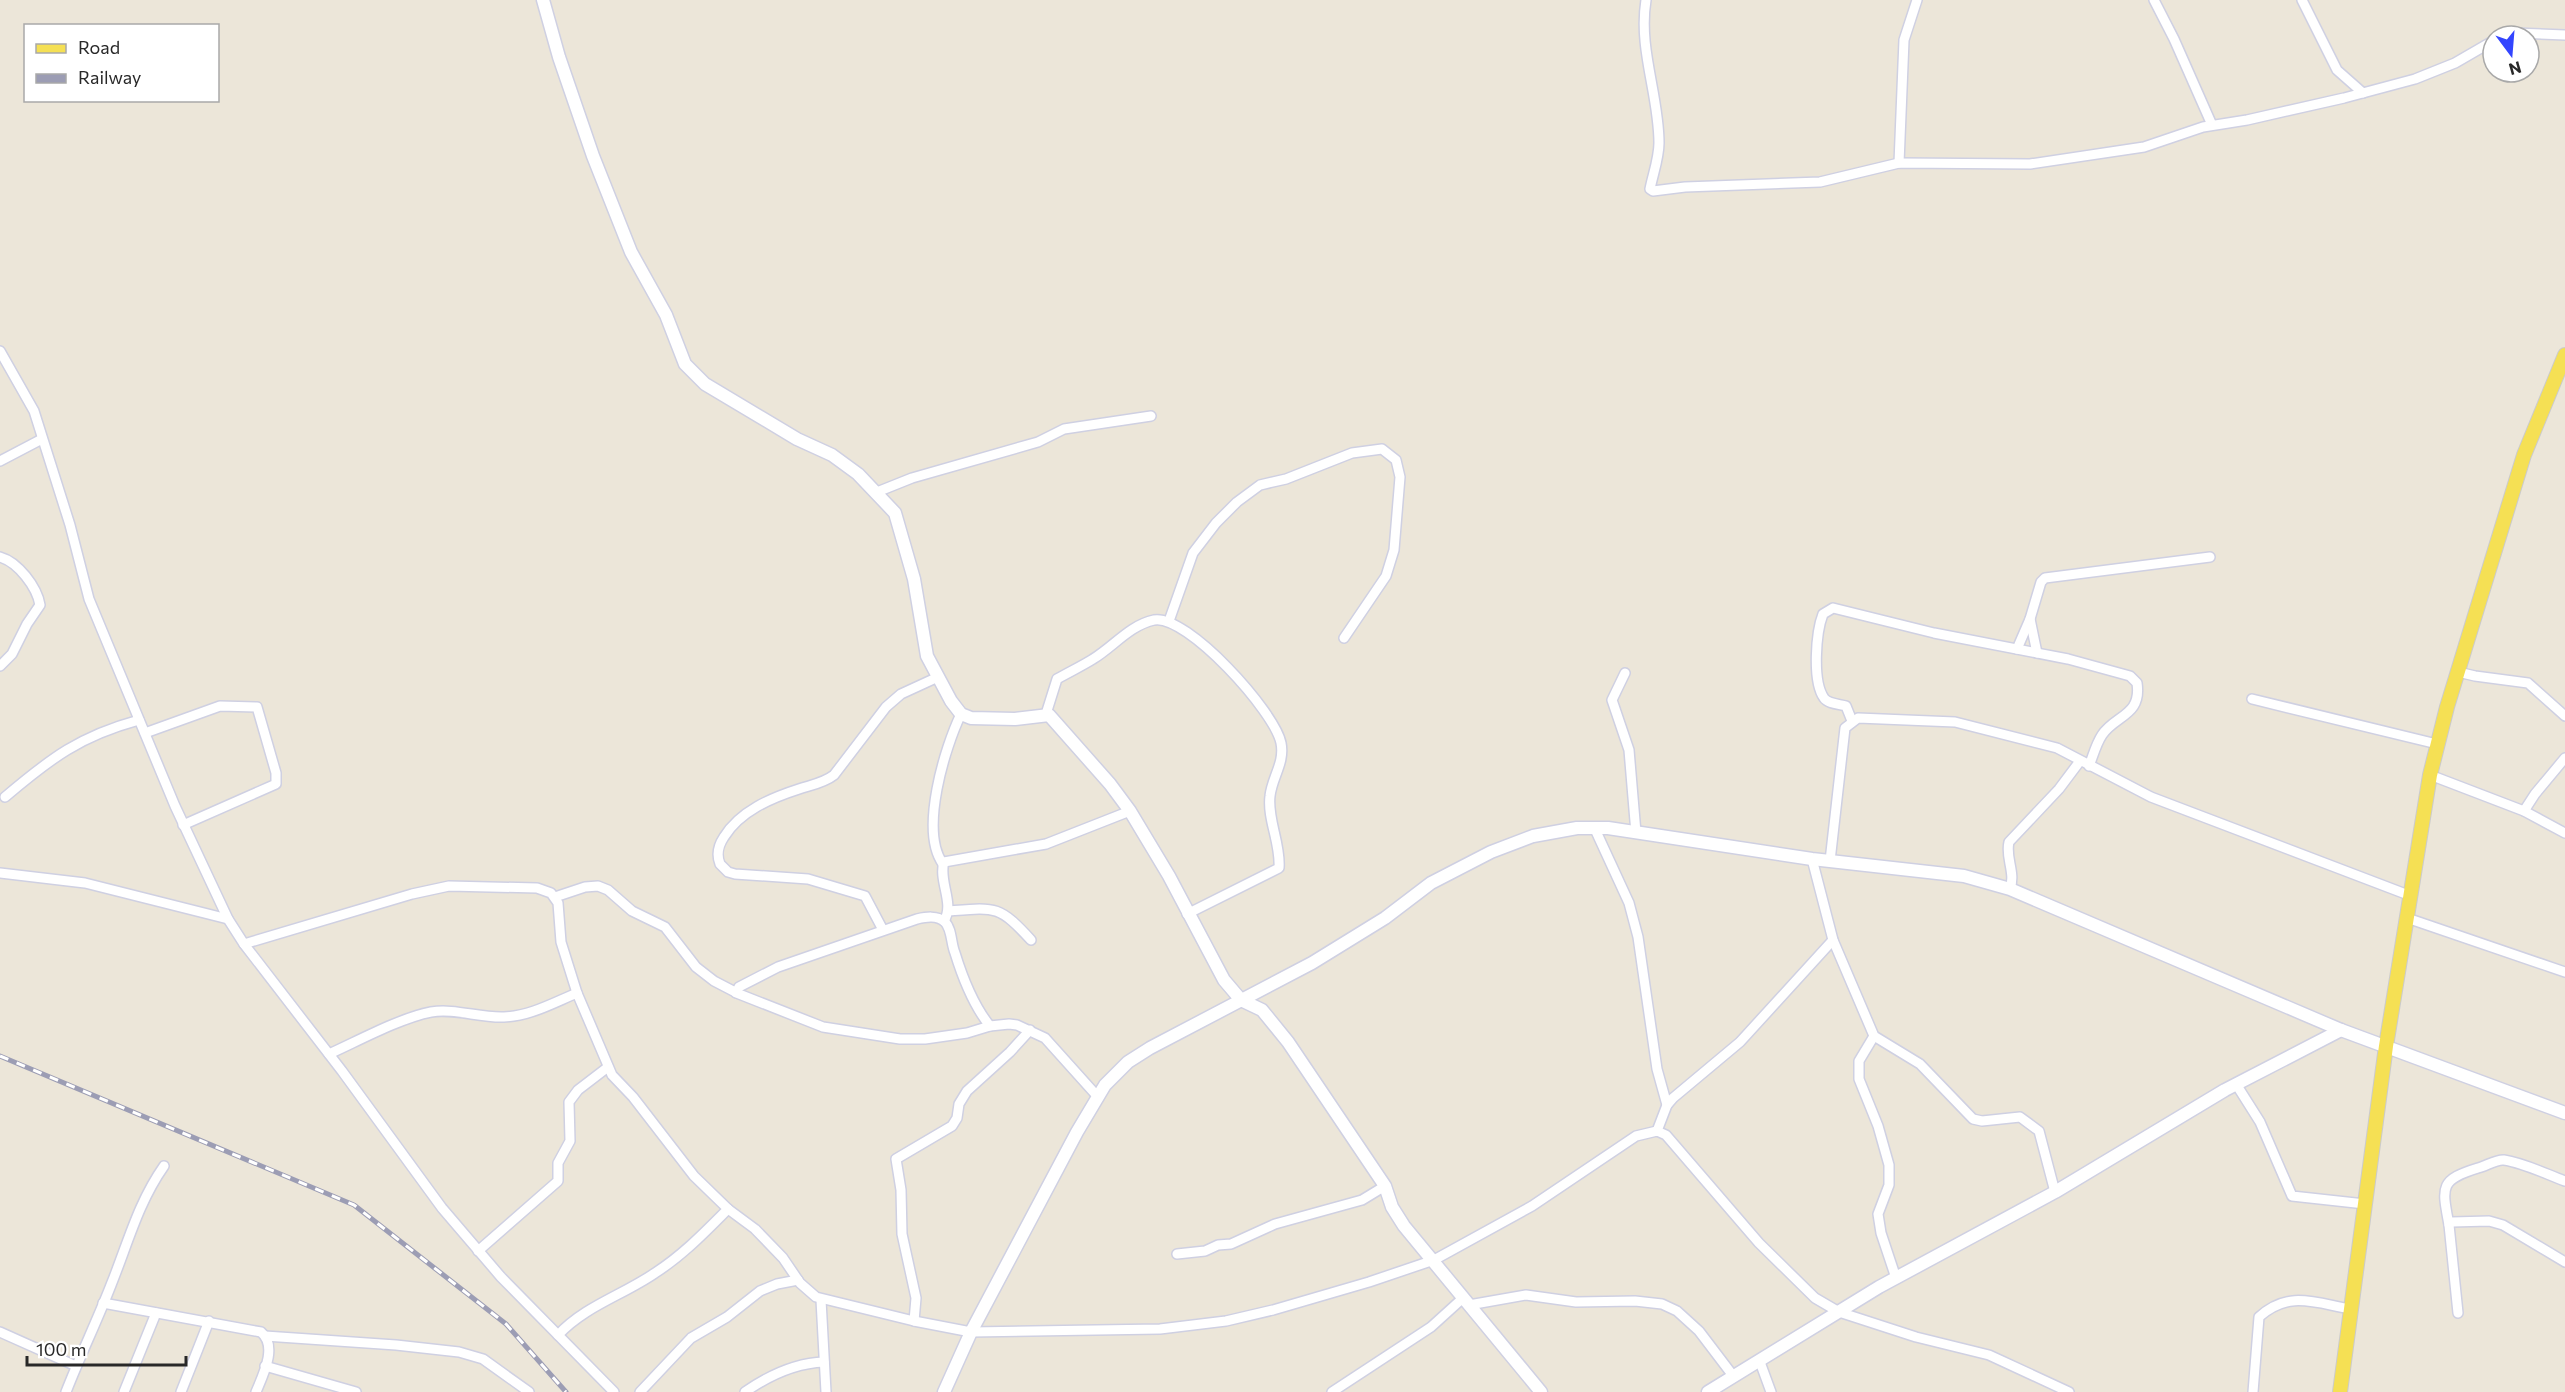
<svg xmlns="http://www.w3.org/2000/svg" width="2565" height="1392" viewBox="0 0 2565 1392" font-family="Commissioner,sans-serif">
<rect width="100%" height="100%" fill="#ece6d9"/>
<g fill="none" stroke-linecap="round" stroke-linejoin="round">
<defs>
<g id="street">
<path d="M1646,0C1638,49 1659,95 1659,143C1659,158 1653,174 1650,189L1653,191L1685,187L1820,182L1899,163L2030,164L2144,147L2203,127L2247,120L2344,98L2415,79L2455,63L2493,41"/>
<path d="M2154,0L2174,39L2212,125"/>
<path d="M2302,0L2337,70L2363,93"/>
<path d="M2505,36L2515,33L2565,35"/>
<path d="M1899,163L1904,40L1917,0"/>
<path d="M0,351L34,411L70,525L89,599L175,806L228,919L244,944L342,1071L442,1208L501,1277L614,1392"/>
<path d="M0,461L42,439"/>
<path d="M877,492L912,478L1038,442L1064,429L1151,416"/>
<path d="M0,557C18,562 37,587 40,605L27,624L12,654L0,666"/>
<path d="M2030,619L2037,653"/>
<path d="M1169,621L1193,553L1216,523L1237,502L1260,485L1286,479L1352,453L1382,449L1396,460L1400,477L1394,550L1386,576L1344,638"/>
<path d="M2017,649L2030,619L2041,582L2045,578L2210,557"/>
<path d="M2458,672L2475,676L2528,683L2565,716"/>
<path d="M1625,673L1612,700L1629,750L1636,833"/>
<path d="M2252,699L2437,744"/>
<path d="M1046,714L1057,679C1069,672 1082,666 1093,659C1113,647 1130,625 1154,620C1187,614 1275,712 1281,743C1285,763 1272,777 1270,796C1267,819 1281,844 1279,868L1187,914"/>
<path d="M1852,721L1846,706C1840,704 1828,704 1824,698C1812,681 1816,632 1823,614L1833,608L1934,633L2068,659L2130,676L2137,683C2142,716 2115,715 2102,735C2096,744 2093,756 2089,766"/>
<path d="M145,733L220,706L257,707L276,773V784L183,825"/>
<path d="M2430,775L2524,811L2565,833"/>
<path d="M5,797C51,758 80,736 139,720"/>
<path d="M2524,811L2535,794L2565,758"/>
<path d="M1594,827L1629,903L1638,937L1657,1069L1667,1105"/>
<path d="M1812,859L1833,940L1874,1036L1920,1064L1973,1119L1982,1121L2020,1117L2039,1131L2055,1192"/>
<path d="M1830,861L1845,728L1858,718L1955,722L2057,748L2151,797L2411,896"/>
<path d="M943,864C919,831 945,747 961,714"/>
<path d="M0,873L85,883L228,919"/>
<path d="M2010,889C2016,872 2005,858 2009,842L2059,789L2080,761"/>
<path d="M555,897L585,887L598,886L608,890L632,911L665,927L696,967L714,981L739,994L823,1027L900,1039H925L967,1033L990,1026L1009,1024L1017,1025L1045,1038L1098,1097"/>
<path d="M949,911C995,907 999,905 1031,940"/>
<path d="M2407,918L2565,972"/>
<path d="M944,921C955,903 938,881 944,862L1046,844L1130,811"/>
<path d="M883,930L865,896L808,879L735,874L728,872L720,864C716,854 718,846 724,837C740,811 771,798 799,789C811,785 824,783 834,775L886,707L901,694L938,677"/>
<path d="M244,944L412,894L449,886L537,888L551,893L558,903L561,942L577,993L612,1075L633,1097L694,1176L728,1209L755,1229L783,1258L800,1283L816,1297L914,1321L971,1332L1160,1329L1226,1321L1273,1310L1369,1282L1434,1260L1532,1206L1636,1136L1657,1131L1666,1135L1759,1243L1815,1298L1839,1312L1916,1337L1989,1355L2069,1392"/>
<path d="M736,993L739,987L778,967L917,919C926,917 937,915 945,922C952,929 951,944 955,953C963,979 973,1005 990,1026"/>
<path d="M1874,1036L1859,1061V1079L1878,1126L1889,1165V1185L1878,1214L1881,1233L1896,1278"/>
<path d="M329,1054C358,1041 400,1018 431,1012C455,1008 479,1018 504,1017C530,1016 553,1003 577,993"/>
<path d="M2236,1084L2260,1122L2292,1196L2365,1204"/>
<path d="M1657,1131L1667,1105L1673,1098L1740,1042L1833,940"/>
<path d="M2449,1225C2442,1187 2439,1180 2478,1168C2486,1166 2497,1159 2504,1160C2524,1163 2546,1174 2565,1181"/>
<path d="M478,1251L558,1181V1163L570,1141L569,1102L578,1090L608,1067"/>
<path d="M1177,1254L1205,1251L1218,1245L1231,1244L1275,1224L1362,1200L1385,1186"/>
<path d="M821,1300L826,1392"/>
<path d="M103,1303L261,1332C278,1346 263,1375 256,1392"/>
<path d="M1469,1305L1526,1295L1576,1302L1635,1301L1662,1304L1677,1311L1699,1331L1734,1377"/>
<path d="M2458,1313L2449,1225L2452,1222L2489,1221L2503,1225L2565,1262"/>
<path d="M914,1321L916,1298L902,1234L901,1190L896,1159L952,1126L957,1118L959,1104L967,1091L1010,1052L1030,1030"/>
<path d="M0,1332L76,1366"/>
<path d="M558,1335C585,1306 623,1295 655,1273C683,1255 705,1232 728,1209"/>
<path d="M265,1336L396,1345L459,1352L483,1359L529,1392"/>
<path d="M1760,1362L1771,1392"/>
<path d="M265,1366L356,1392"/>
<path d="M66,1392C80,1356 97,1321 111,1285C128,1243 138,1203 164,1166"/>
<path d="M124,1392L156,1313"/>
<path d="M181,1392L209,1321"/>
<path d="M640,1392L691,1338L727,1317L760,1291L777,1284L798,1280"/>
<path d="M745,1392C768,1376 796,1363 824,1362"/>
<path d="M1332,1392L1431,1327L1463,1298"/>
<path d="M2253,1392L2259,1317C2289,1290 2315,1303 2351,1309"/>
</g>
<g id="secondary">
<path d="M543,0L559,57L593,156L631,252L666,315L685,364L705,384L797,439L832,455L858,474L895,513L914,579L927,656L951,701L961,714L971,718L1015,719L1049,715L1110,784L1130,811L1169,876L1224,980L1241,1000L1262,1010L1288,1042L1385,1186L1392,1207L1404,1226L1541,1392"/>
<path d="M944,1392L971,1332L1077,1132L1105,1085L1128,1062L1150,1048L1312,963L1385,918L1431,883L1491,852L1533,836L1577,828H1608L1812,859L1964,876L2010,889L2341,1030L2565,1113"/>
<path d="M1708,1392L1879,1287L2055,1192L2225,1090L2341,1030"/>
</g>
<path id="primary" d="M2340,1392L2386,1046L2430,775L2447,707L2524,455L2565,355"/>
</defs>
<use href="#street" stroke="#cfd0e2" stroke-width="12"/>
<use href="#secondary" stroke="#cfd0e2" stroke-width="15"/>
<use href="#primary" stroke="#cbcbcb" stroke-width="16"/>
<use href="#street" stroke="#fff" stroke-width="9"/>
<use href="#secondary" stroke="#fff" stroke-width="12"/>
<use href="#primary" stroke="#f5e054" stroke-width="14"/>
<defs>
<path id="rail" d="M0,1056L354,1205L506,1324L566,1392"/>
</defs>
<use href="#rail" stroke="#9c9db4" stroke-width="5"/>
<use href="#rail" stroke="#fff" stroke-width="3" stroke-dasharray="9" stroke-linecap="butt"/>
</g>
<rect x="24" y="24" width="195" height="78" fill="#ffffff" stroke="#a9a9a9" stroke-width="1.5"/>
<rect x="36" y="44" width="30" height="9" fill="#f5e054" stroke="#a9a9a9" stroke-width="1.5"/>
<text x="78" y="54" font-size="18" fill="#282828">Road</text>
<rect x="36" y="74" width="30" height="9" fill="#9c9db4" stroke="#a9a9a9" stroke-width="1.5"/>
<text x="78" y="84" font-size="18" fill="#282828">Railway</text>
<g transform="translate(2511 54) rotate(164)"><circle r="28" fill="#ffffff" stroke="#a9a9a9" stroke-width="1.5"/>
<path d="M0-4.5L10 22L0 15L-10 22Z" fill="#3345ff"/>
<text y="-9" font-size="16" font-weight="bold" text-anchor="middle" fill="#282828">N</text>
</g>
<path d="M27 1356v9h159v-9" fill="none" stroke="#282828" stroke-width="3"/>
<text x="36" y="1356" font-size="18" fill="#282828" stroke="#ffffff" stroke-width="4.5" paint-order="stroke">100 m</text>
</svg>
